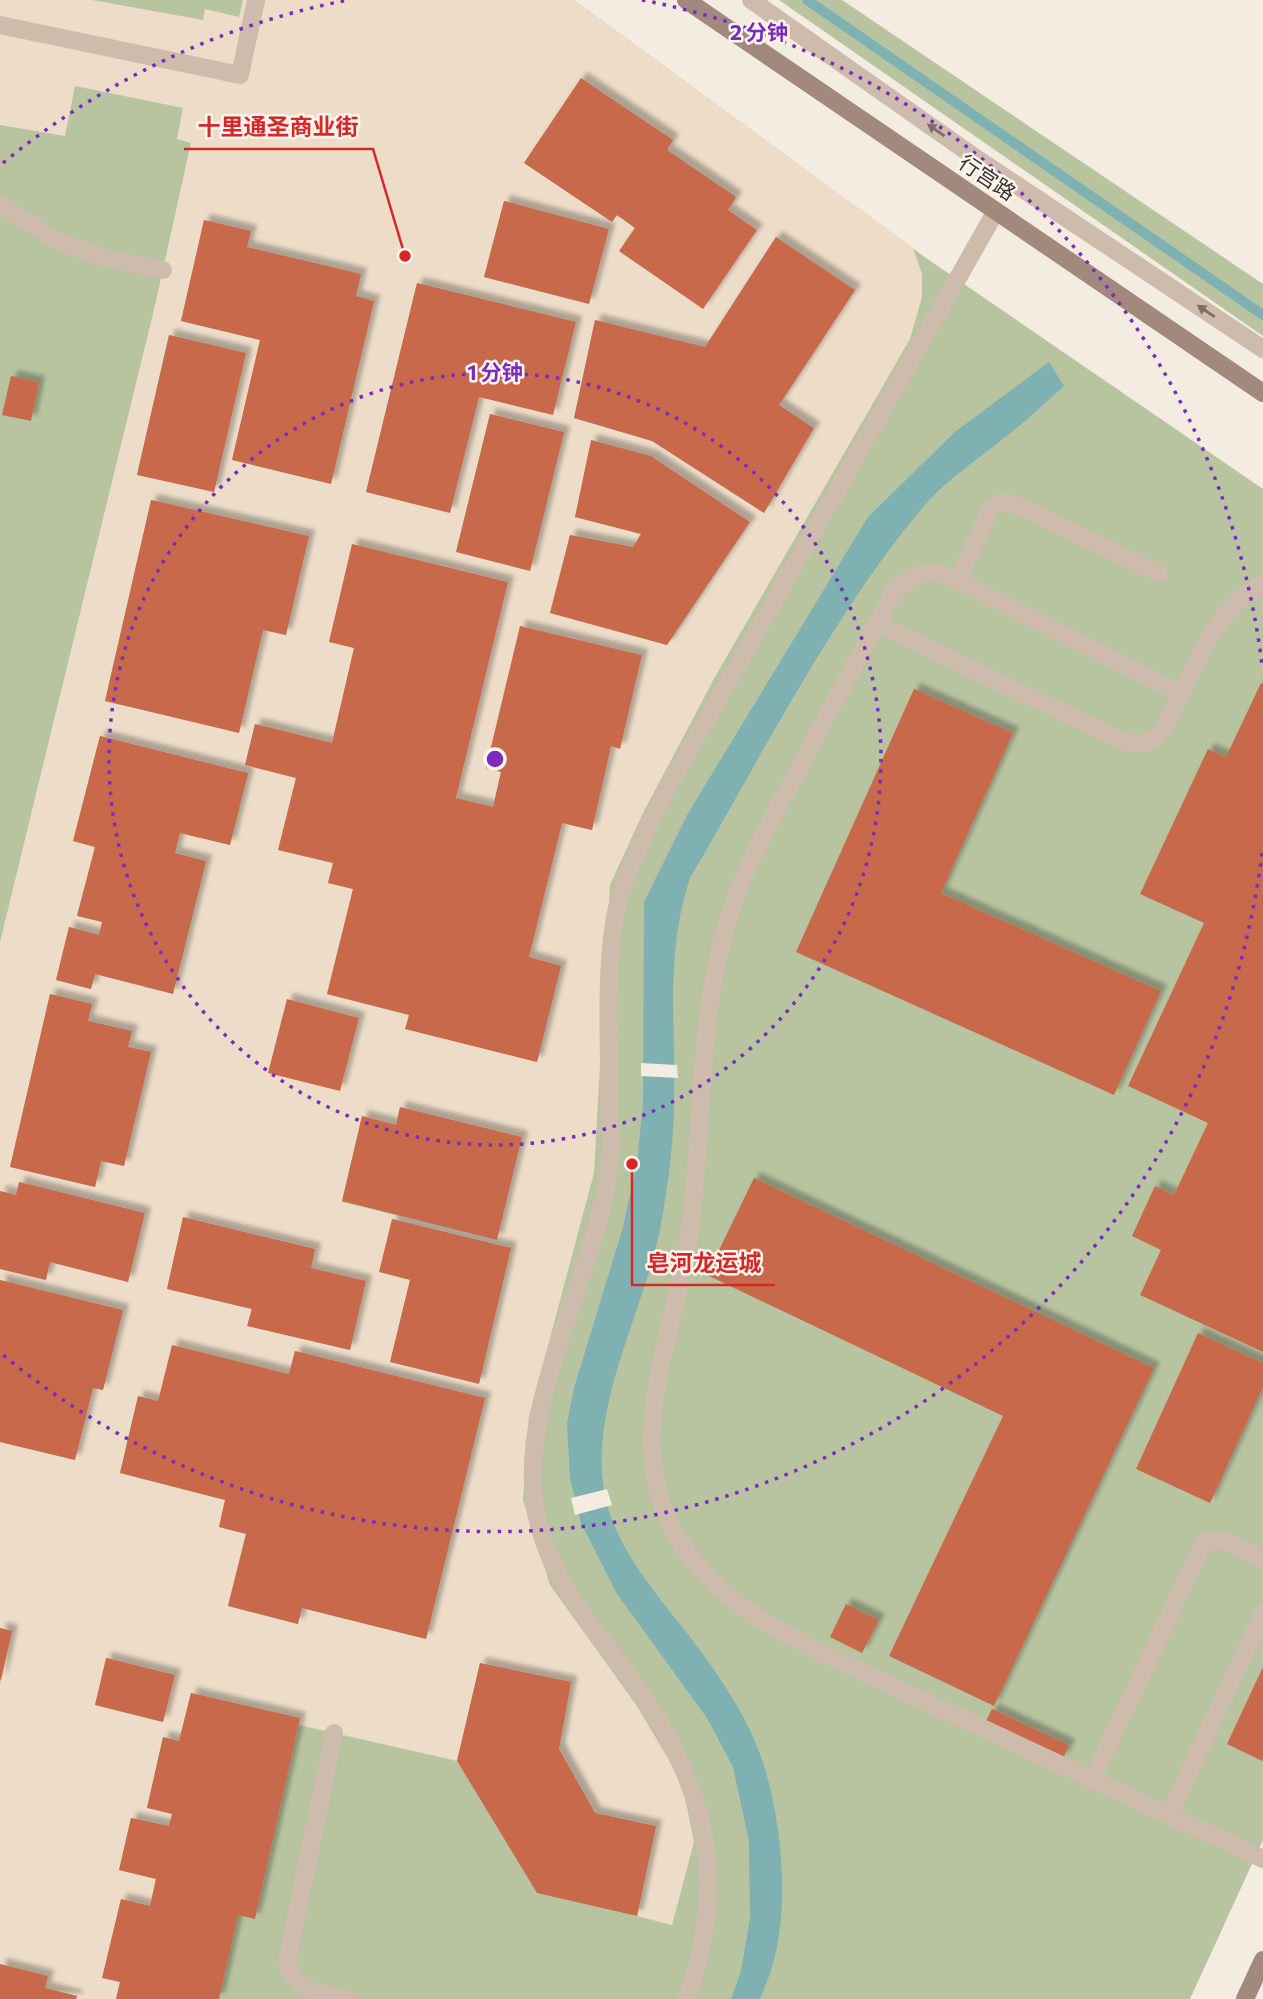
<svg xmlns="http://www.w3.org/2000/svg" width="1263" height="1999" viewBox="0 0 1263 1999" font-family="Commissioner,'Noto Sans SC',sans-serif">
<defs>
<filter id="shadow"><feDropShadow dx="6" dy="-6" stdDeviation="2" flood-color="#0004"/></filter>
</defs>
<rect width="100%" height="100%" fill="#f4ebe1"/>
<g fill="#b8c4a0">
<path d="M0,0H574L926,258L1263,489V1840L1190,1999H0Z"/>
<path d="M779,0H842L1263,284V336Z"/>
</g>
<path fill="#ecdcc8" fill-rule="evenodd" d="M0,0H92L203,20L205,9L239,17L243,0H574L913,248L922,274V297L910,339L715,677L643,813L610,885L594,1173L529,1417L523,1500L550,1585L637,1706L682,1782L694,1842L672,1925L637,1916L656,1827L595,1813L559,1749L571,1682L480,1663L457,1761L299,1725L300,1718L191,1693L179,1741L163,1738L147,1807L172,1814L169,1826L131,1818L119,1870L156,1879L150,1906L121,1899L103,1977L120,1982L116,1999H76L77,1996L45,1988L48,1976L0,1964V1684L12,1631L0,1628V1442L75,1460L93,1388L103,1390L123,1311L0,1280V1269L45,1280L50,1262L128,1282L144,1213L20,1182L16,1195L0,1191V942L156,301L191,143L177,139L183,108L75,86L65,136L0,125ZM581,79L673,140L667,150L736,197L728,210L703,308L620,252L635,228L617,215L612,222L524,163ZM504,201L608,229L589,304L484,277ZM204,220L251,231L247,247L361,274L356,296L374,301L331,483L232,460L260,340L181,321ZM776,237L855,290L779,405L813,428L764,513L652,441L574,418L595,320L705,347ZM417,283L576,322L479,397L450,512L366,492ZM169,335L246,353L214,492L137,474ZM490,414L564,433L530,571L456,552ZM592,440L651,456L749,522L667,645L550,613L570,535L633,547L641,534L575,517ZM152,500L308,536L286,635L263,630L239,732L105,701ZM353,545L456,798L493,807L501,772L487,768L641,655L619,748L611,746L592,830L562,823L529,957L561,966L537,1062L406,1029L409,1015L327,994L353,889L328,883L333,863L279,850L296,778L245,765L255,724L332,743L354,648L329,641ZM100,736L248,774L230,845L180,833L175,853L206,862L173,993L95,974L90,989L56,980L69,927L99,935L102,922L77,915L95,847L73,841ZM50,994L92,1004L88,1021L131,1031L128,1047L151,1052L124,1166L101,1161L95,1187L10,1167ZM400,1107L497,1240L342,1202L362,1116L396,1125ZM183,1218L315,1249L311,1268L366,1281L350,1350L248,1326L251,1309L167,1289ZM392,1219L511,1248L479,1383L390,1362L410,1280ZM295,1351L485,1398L426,1639L302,1608L297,1624L228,1606L246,1534L219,1527L225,1500L120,1473L138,1397L158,1401L289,1374ZM107,1658L174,1675L163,1722L95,1705Z"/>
<path fill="#7fb0b2" d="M1049,362L1064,386C1044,404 1025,422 1004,438C976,461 946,480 923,507C831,617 763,754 690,878C665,955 676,1022 674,1101C674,1138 669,1177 663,1213C650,1301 589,1400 604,1490C613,1545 654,1591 687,1633C715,1670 744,1710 760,1754C781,1813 790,1899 774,1960C771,1973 765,1986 760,1999H731L741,1971L750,1918L749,1841L733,1767L707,1718L617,1594L581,1523L570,1479L567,1424L574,1388L623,1227L637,1163L643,1103L644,902L687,815L868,517L956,431Z"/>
<g fill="#f4ebe1">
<path d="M641,1063L677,1065L678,1078L641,1076Z"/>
<path d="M607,1489L612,1505L575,1515L571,1498Z"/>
</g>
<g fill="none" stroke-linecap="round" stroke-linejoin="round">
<path stroke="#7fb0b2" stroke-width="10" d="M807,0L1263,315"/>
</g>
<g fill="#c8694b" filter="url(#shadow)">
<path d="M581,78L673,140L667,150L736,197L728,210L757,230L703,309L619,251L635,228L617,215L612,222L524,163Z"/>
<path d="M504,201L609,229L589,304L484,277Z"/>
<path d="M204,220L251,231L247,247L361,274L356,296L374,301L331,484L232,460L260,340L181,321Z"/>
<path d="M776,237L855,290L779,405L814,428L764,513L652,441L574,418L595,320L705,347Z"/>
<path d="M417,283L576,322L553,415L479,397L450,513L366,492Z"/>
<path d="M169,335L246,353L214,492L137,475Z"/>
<path d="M11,376L39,382L31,421L2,415Z"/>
<path d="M490,414L564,432L530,571L456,552Z"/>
<path d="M591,440L651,456L750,522L667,645L550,613L570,535L633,547L641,534L575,517Z"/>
<path d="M151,500L309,536L286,635L263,630L239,733L105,701Z"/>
<path d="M352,544L508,582L456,798L493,807L501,772L486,768L520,626L642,655L620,749L611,746L592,830L562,823L529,957L561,966L537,1062L405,1029L409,1015L327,994L353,889L328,883L333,863L278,850L296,778L245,765L255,724L332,743L354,648L329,642Z"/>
<path d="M1261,683L1263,684V1352L1140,1295L1161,1250L1132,1236L1155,1186L1174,1195L1208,1123L1128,1086L1204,923L1140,894L1208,749L1226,757Z"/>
<path d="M914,689L1013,733L941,893L1161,991L1114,1095L796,952Z"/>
<path d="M100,736L248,773L230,845L180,833L175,853L206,861L173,994L95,974L91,989L56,980L69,927L99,935L102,922L77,916L95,847L73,841Z"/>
<path d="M50,994L92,1004L88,1021L132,1031L128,1047L151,1052L124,1166L101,1161L95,1187L10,1167Z"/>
<path d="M287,999L359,1018L340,1091L268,1073Z"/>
<path d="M400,1107L522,1137L497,1240L342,1201L362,1116L396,1125Z"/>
<path d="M754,1178L1154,1368L994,1706L889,1656L1003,1416L707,1275Z"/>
<path d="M19,1182L145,1213L128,1282L50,1262L46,1280L0,1269V1191L16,1195Z"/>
<path d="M183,1217L315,1249L311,1268L366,1281L350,1350L247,1326L252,1309L167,1289Z"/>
<path d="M392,1219L511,1248L479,1384L390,1362L410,1280L379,1272Z"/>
<path d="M0,1280L123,1310L103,1390L93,1388L75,1460L0,1442Z"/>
<path d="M1198,1333L1263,1363V1387L1210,1503L1136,1469Z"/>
<path d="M172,1345L289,1374L295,1351L485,1398L426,1639L302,1608L298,1624L228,1606L246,1534L219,1527L225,1500L120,1473L138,1396L158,1401Z"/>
<path d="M846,1604L879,1620L862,1653L830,1637Z"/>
<path d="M0,1628L12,1631L1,1680L0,1679Z"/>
<path d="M106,1658L175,1675L163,1722L95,1705Z"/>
<path d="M480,1663L571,1682L559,1749L595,1813L656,1826L637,1916L537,1893L457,1761Z"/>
<path d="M1263,1667V1758L1262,1761L1227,1744Z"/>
<path d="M191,1693L300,1718L255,1919L238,1915L219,1999H116L120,1982L102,1978L121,1899L150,1906L156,1879L119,1870L131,1818L169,1826L172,1814L147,1808L163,1737L179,1741Z"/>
<path d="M992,1709L1069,1745L1063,1759L985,1723Z"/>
<path d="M0,1964L48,1976L45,1988L77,1996L76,1999H0Z"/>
</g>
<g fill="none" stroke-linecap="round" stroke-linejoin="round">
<g stroke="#cdbbac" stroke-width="18">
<path d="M751,0L979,160L1263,349"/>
<path d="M0,25L240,75L256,0"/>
<path d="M0,204L58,241L105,258L163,270"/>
<path d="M957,581L990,510L999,503H1012L1159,573"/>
<path d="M876,623L1120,740C1130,743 1142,746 1152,740C1166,731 1173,709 1180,695C1199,658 1222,601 1263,585"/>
<path d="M1181,693L942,573C921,570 909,578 894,592C862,650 831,708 800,767C777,809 753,851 736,896C696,1004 705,1117 690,1229C681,1297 655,1362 652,1430C650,1463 658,1501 673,1529C708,1595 771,1628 834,1659L1263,1859"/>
<path d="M334,1733L287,1962C294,1992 323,1994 349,1999"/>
<path d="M1092,1780L1203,1544C1220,1532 1246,1552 1263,1560"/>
<path d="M1169,1815L1263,1613"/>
<path d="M686,1999C733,1875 702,1774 625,1671C588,1621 548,1576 536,1512C515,1399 600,1271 610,1159C612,1142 609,1124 609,1107C610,1047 605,982 614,923C621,879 644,837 662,798L996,211"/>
</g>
<g stroke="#a18a7d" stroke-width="18">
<path d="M686,0L1263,393"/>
<path d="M1245,1999L1263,1960"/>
</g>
</g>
<defs><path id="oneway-solid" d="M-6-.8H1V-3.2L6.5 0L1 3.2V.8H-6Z" transform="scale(1.75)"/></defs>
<g fill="#7d6f65">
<use href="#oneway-solid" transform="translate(936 130) rotate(-145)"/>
<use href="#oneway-solid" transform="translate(1206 311) rotate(-146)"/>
</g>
<g fill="none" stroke="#7b2cbf" stroke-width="3.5" stroke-dasharray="3.5 7">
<circle cx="495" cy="759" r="386"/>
<path d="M1262 853A773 773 0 0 1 3 1355M3 163A773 773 0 0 1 348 0M642 0A773 773 0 0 1 1262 665"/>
</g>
<g text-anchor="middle" stroke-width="5" stroke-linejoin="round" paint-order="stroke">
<g font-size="21" fill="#3b302b" stroke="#fbf5ee">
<text transform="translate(987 178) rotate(34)" y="7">行宫路</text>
</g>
</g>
<circle cx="495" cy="759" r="10" fill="#7b2cbf" stroke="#fbf5ee" stroke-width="3.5"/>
<g font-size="21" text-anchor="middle" font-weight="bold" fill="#7b2cbf" stroke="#fbf5ee" stroke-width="5" stroke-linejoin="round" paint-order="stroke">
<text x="759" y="40">2 分钟</text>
<text x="495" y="380">1 分钟</text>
</g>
<path fill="none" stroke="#d62828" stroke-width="2.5" d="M405 256L373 149H184M632 1164L632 1285H775"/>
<g fill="#d62828" stroke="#fbf5ee" stroke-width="2.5">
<circle cx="405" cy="256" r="7"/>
<circle cx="632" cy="1164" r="7"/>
</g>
<g font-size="23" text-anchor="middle" font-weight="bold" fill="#d62828" stroke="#fbf5ee" stroke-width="5" stroke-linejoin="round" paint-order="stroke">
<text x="278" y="135">十里通圣商业街</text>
<text x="704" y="1271">皂河龙运城</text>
</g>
</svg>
